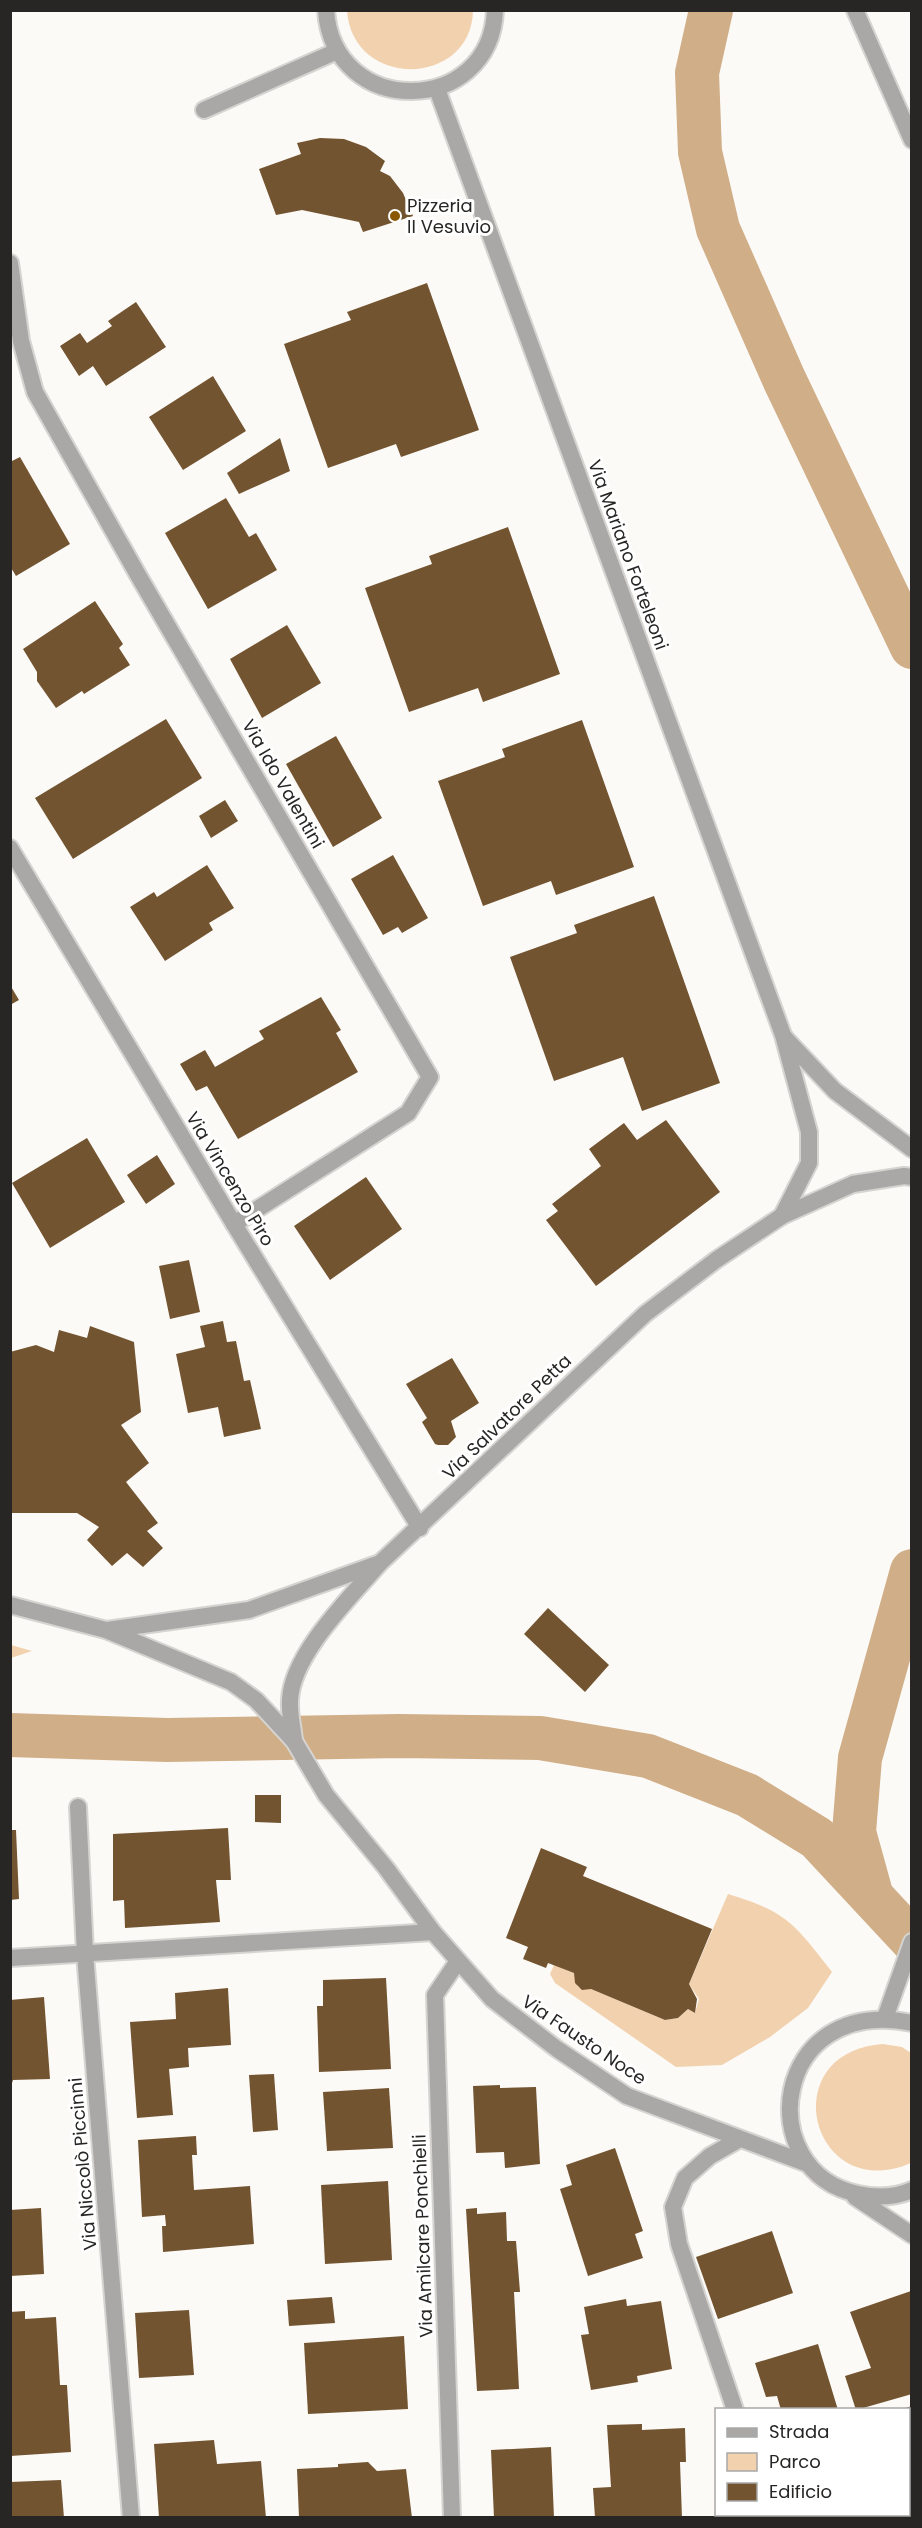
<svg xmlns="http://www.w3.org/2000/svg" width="922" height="2528" viewBox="0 0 922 2528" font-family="Poppins,sans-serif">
<rect width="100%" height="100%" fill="#fcfaf7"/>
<g fill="#f2d2ae">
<path d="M347,11H473C471,87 353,90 347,11Z"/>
<path d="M11,1645L32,1651L11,1658Z"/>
<path d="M728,1894C788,1912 795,1925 832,1972L808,2008L770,2037L722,2065L676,2067L555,1983L550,1974L554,1965L574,1973L578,1987L591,1989L665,2020L678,2018L688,2009L695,2013L699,1999L689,1984Z"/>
<path d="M883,2044L902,2047L911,2053V2163C811,2206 772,2052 883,2044Z"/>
</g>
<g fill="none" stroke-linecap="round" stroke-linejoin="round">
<g stroke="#d0ae87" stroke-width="44">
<path d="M711,10L697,73L700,152L718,229L784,379L912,647"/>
<path d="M10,1735L167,1740L399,1736L540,1738L648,1756L747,1795L817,1838L912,1940"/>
<path d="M870,1890L854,1832L860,1758L912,1571"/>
</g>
</g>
<g fill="#735430">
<path d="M320,138L344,139L366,147L385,161L380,171L390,176L403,193L413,216L363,232L359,222L302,210L276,215L259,169L301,154L297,143Z"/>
<path d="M427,283L479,430L401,457L396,444L328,468L284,344L351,320L347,312Z"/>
<path d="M136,302L166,347L106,386L93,366L79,376L60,346L80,333L87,343L112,326L108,321Z"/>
<path d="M213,376L246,431L183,470L149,417Z"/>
<path d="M280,438L290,471L239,494L227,473Z"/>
<path d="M20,457L70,544L16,576L10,566V462Z"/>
<path d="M226,498L249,537L256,533L277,570L208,609L165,533Z"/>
<path d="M508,527L560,674L483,702L478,688L409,712L365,588L432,564L429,556Z"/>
<path d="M95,601L123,644L119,648L130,665L84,694L82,691L56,708L37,681V672L23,649Z"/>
<path d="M287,625L321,683L262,718L230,659Z"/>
<path d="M166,719L202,778L73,859L35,798Z"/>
<path d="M582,720L634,867L556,895L551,881L483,906L438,781L505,757L502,749Z"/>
<path d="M336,736L382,818L333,847L286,764Z"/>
<path d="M225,800L238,821L211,838L199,816Z"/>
<path d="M393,855L428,918L402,933L398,927L383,935L351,879Z"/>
<path d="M207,865L234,908L209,923L213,930L165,961L130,907L154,892L157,897Z"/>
<path d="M654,896L720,1083L642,1111L623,1057L554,1081L510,957L577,933L574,925Z"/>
<path d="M10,985L19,1000L10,1005Z"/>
<path d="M321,997L341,1030L336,1033L358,1072L238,1139L207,1086L196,1091L180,1064L205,1050L215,1067L264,1039L259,1031Z"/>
<path d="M666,1120L720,1192L596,1286L546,1220L558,1211L552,1204L601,1166L589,1149L624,1123L637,1140Z"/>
<path d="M87,1138L125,1202L50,1248L12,1183Z"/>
<path d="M157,1155L175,1184L146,1204L127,1175Z"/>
<path d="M366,1177L402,1229L330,1280L294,1226Z"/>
<path d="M189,1260L200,1312L170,1319L159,1266Z"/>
<path d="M223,1321L227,1342L236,1341L244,1381L250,1380L261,1429L224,1437L218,1407L188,1413L176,1354L205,1347L200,1326Z"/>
<path d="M90,1326L134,1342L141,1412L121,1425L149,1463L126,1482L158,1523L147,1531L163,1548L143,1567L127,1553L112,1566L87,1540L99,1527L77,1513H10V1352L36,1345L54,1352L59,1330L87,1338Z"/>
<path d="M452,1358L479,1403L451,1421L456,1437L448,1445H438L435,1444L422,1422L427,1418L406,1384Z"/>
<path d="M548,1608L609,1665L585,1692L524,1634Z"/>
<path d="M255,1795H281V1823L255,1822Z"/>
<path d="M228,1828L231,1880H216L220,1922L125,1928L124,1900L113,1901V1834Z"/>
<path d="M10,1830H16L19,1899L10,1900Z"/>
<path d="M541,1848L587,1867L583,1876L712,1929L689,1984L697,1999L695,2013L688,2009L678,2018L665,2020L591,1989L582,1990L575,1983L574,1973L548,1963L546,1968L523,1959L528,1947L506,1938Z"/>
<path d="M386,1978L391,2069L319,2072L317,2006H323V1980Z"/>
<path d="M228,1988L231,2045L188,2048L189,2067L169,2069L173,2115L137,2118L130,2022L176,2019L175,1993Z"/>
<path d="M44,1997L50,2079L13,2080L10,2089V2000Z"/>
<path d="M274,2074L278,2130L253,2132L249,2075Z"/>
<path d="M500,2085V2088L536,2087L540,2164L505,2168L504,2152L476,2153L473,2086Z"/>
<path d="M389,2088L393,2148L327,2151L323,2092Z"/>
<path d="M196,2136L197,2155H192L194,2190L250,2186L254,2244L163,2252L162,2226H166L165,2215L142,2217L138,2140Z"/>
<path d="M615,2148L643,2231L635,2234L643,2258L588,2276L560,2189L572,2185L566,2165Z"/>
<path d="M388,2181L392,2260L325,2264L321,2185Z"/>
<path d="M41,2208L44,2274L10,2276V2210Z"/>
<path d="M477,2208V2214L506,2212L507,2241H516L520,2292H514L519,2389L477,2391L466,2209Z"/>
<path d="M772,2231L793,2293L718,2319L696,2257Z"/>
<path d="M911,2291L912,2394L856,2410L845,2376L871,2368L850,2312Z"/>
<path d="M332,2297L335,2323L289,2326L287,2300Z"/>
<path d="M626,2299L627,2306L661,2301L672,2369L637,2376L638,2382L591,2390L581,2335L589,2334L584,2307Z"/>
<path d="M189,2310L194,2375L139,2378L135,2313Z"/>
<path d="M25,2311V2319L56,2317L60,2385H67L71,2452L10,2456V2312Z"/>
<path d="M404,2336L408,2409L308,2414L304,2343Z"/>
<path d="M818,2344L838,2410H781L777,2396L766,2397L755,2363Z"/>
<path d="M912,2406V2502L908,2503V2410L902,2409Z"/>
<path d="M642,2424V2430L685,2428L686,2462H680L682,2518H595L593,2488L611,2487L607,2425Z"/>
<path d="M214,2440L217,2464L261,2461L266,2518H159L154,2444Z"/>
<path d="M551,2447L554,2518H494L491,2450Z"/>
<path d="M368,2462L377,2471L406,2469L412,2518H299L297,2469L338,2467V2464Z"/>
<path d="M61,2480L64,2518H10V2482Z"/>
<path d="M786,2514H869V2515L861,2518H787Z"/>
</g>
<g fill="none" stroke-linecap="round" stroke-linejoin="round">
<defs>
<path id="service" d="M855,10L912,140"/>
<g id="minor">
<path d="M204,110L337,51"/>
<path d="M10,263L21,341L35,392L138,575L430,1077L408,1113L234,1224"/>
<path d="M10,848L234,1224L420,1528"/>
<path d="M78,1807L85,1954L131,2518"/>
<path d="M10,1958L433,1932"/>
<path d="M735,2410L679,2244L673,2207L685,2178L710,2156L738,2140"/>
<path d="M770,2514L771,2518"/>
<path d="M452,2518L435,1995L458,1961"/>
</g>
<g id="tertiary">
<path d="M326,10C333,119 491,117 495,10"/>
<path d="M437,89L783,1035L809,1132V1163L782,1216"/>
<path d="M785,1038L835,1091L912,1149"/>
<path d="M10,1605L106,1630L231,1682L256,1700L294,1741L326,1795L386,1868L433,1932L492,1999L557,2049L627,2096L808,2164"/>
<path d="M107,1630L249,1610L380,1563L645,1314L716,1260L782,1216L853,1184L904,1176L912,1177"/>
<path d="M294,1741C293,1728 289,1714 290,1700C292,1654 350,1598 379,1564"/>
<path d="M885,2018L912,1942"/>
<path d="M912,2023C771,1994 751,2172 858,2194C876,2198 894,2198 912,2190"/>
<path d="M855,2197L912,2235"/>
</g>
</defs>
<use href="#service" stroke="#d6d4d1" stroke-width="20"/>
<use href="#minor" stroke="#d6d4d1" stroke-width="20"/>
<use href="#tertiary" stroke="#d6d4d1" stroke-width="20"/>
<use href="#service" stroke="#a9a8a7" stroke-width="16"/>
<use href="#minor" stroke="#a9a8a7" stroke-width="16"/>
<use href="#tertiary" stroke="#a9a8a7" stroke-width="16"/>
</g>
<circle fill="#8a5702" stroke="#fff" stroke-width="2" cx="395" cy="216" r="6"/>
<g text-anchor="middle" stroke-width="6" stroke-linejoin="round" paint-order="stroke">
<g font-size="18" fill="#272625" stroke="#fff" text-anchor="start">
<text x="407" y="212">Pizzeria<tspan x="407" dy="21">Il Vesuvio</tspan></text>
</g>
<g font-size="18" fill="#272625" stroke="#fff">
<text transform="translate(628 555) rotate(70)" y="6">Via Mariano Forteleoni</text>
<text transform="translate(283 784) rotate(60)" y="6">Via Ido Valentini</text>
<text transform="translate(230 1179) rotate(59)" y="6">Via Vincenzo Piro</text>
<text transform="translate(507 1417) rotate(-44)" y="6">Via Salvatore Petta</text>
<text transform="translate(584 2040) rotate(34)" y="6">Via Fausto Noce</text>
<text transform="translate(83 2164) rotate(-95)" y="6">Via Niccolò Piccinni</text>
<text transform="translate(423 2236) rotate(-92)" y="6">Via Amilcare Ponchielli</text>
</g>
</g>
<rect width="922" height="2528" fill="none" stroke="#272625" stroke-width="24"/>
<rect x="715" y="2408" width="195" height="108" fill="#ffffff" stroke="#a9a8a8" stroke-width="1.5"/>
<rect x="727" y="2428" width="30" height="9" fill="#a9a8a7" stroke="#a9a8a8" stroke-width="1.5"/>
<text x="769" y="2438" font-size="18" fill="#272625">Strada</text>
<rect x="727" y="2453" width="30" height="18" fill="#f2d2ae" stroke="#a9a8a8" stroke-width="1.5"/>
<text x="769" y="2468" font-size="18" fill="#272625">Parco</text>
<rect x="727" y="2483" width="30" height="18" fill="#735430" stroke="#a9a8a8" stroke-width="1.5"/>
<text x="769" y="2498" font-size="18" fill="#272625">Edificio</text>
</svg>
